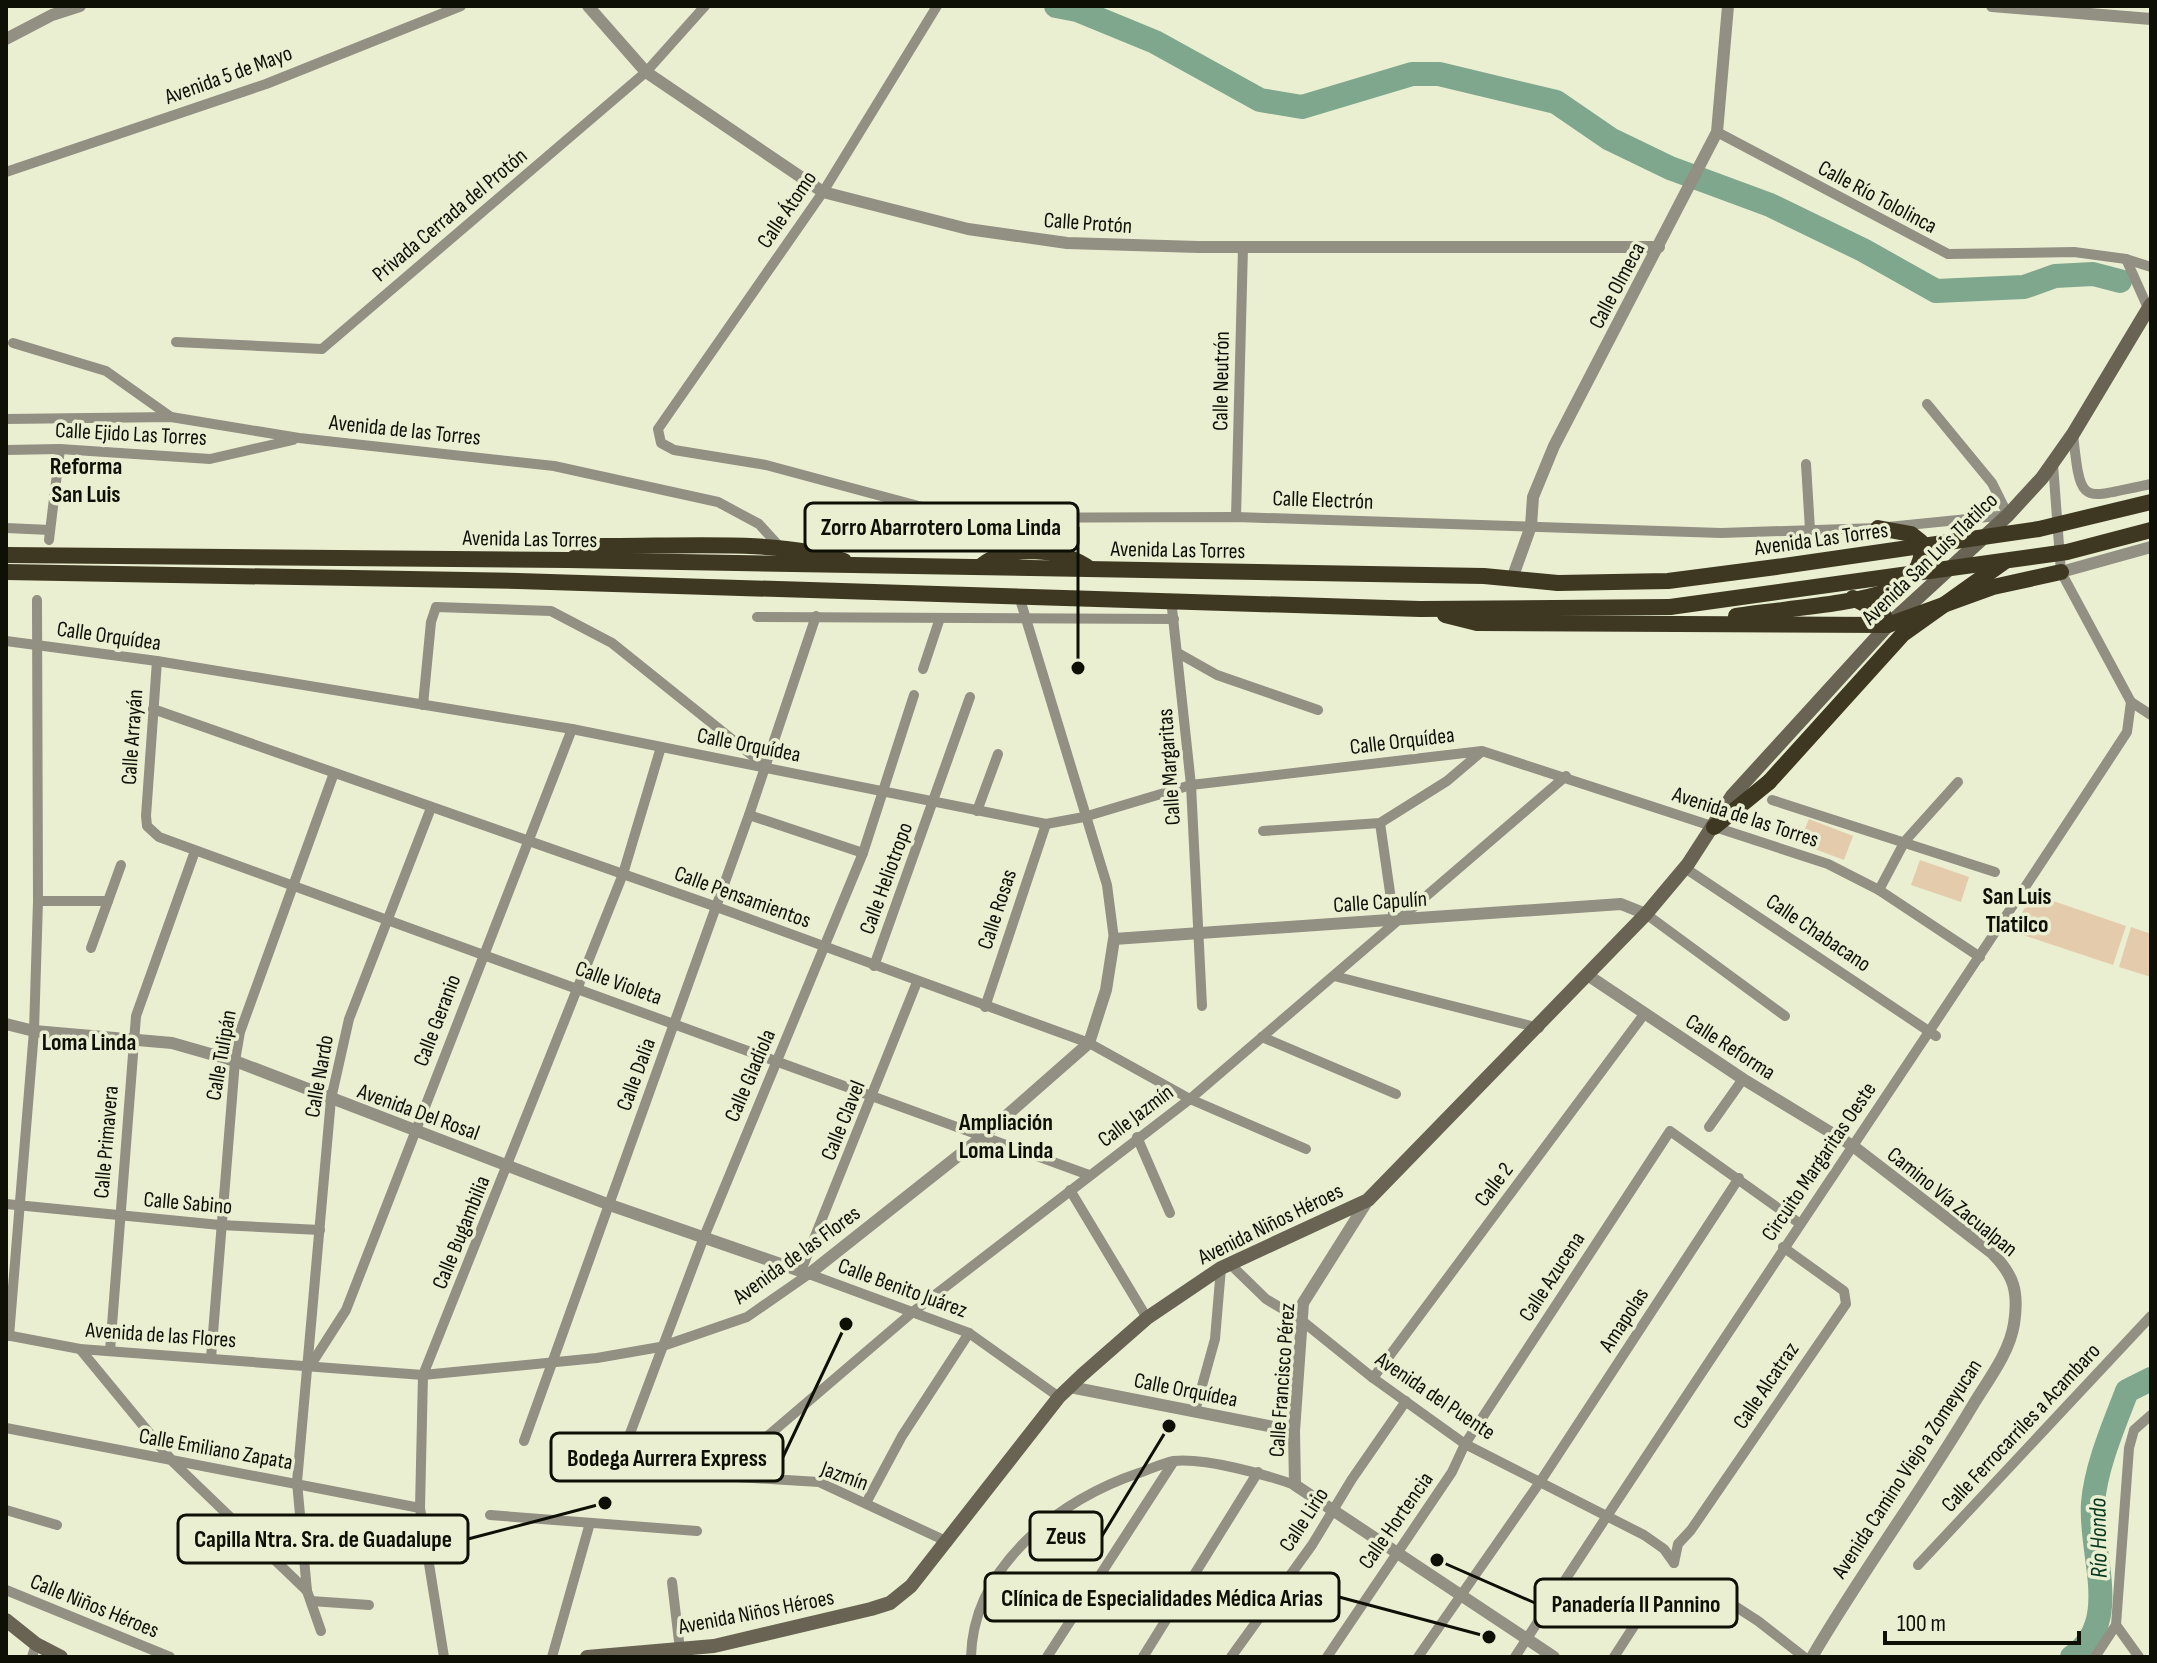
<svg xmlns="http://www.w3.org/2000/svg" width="2157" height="1663" viewBox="0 0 2157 1663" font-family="'Sofia Sans Condensed',sans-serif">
<rect width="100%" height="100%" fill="#ebefd2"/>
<g fill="#e3cbac">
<path d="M1809,819L1853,836L1844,860L1799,843Z"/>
<path d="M1920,860L1969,877L1961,902L1911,885Z"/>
<path d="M2033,894L2126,926L2113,965L2011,931Z"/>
<path d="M2131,927L2151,934V977L2119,967Z"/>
</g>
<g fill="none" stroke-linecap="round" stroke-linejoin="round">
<g stroke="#7fa78d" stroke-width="24">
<path d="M1056,6L1077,10L1155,42L1260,100L1302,107L1412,74H1439L1556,102L1610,139L1670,168L1770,205L1863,250L1936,291L2024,287L2055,276L2093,274L2120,281"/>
<path d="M2072,1657C2123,1623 2089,1554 2093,1503C2096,1466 2114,1425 2127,1391L2151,1379"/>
</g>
<g stroke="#928f83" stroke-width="10">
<path d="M937,6L823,192L658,429L661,443L674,450L766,465L963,518L1236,517L1721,533L1878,528L2008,515L1992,483L1927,404"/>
<path d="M1717,132L1948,254L2074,252L2126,259L2151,267"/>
<path d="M6,172L266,84L461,6"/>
<path d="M2126,259L2148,308"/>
<path d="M176,342L322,349L646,72L705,6"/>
<path d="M13,343L106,371L171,417"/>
<path d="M6,419L171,417L299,438L554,466L718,502L759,524L780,547"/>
<path d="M2073,434C2081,509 2081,498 2151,484"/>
<path d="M6,450L60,449L210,459L293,440"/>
<path d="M1806,464L1810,530"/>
<path d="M2053,464L2061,572L2131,702L2151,715"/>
<path d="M1236,517L1243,247"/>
<path d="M6,528L50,530"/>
<path d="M49,540L60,449"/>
<path d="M1019,596L1107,885L1114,939"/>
<path d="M1171,599L1191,785L1202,1006"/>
<path d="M757,617L1174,619"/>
<path d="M6,641L157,661L572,729L1046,824L1084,817L1191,785L1482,751L1828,864L1879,890L1980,957"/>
<path d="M1178,653L1217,675L1318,710"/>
<path d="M157,661L146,816L147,826L159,837L1089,1175"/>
<path d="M923,669L940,618"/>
<path d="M423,705L431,622L436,607L551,611L612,643L764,765"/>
<path d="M153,709L714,906L1089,1043L1190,1099L1306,1149"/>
<path d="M1772,800L1995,872"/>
<path d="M977,811L998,754"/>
<path d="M749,815L863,853"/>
<path d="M1380,823L1394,920"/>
<path d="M1263,831L1380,823L1447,781L1480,753"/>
<path d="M1685,868L1936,1036"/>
<path d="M1879,890L1905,841L1958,782"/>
<path d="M38,901H108"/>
<path d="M1646,914L1785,1016"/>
<path d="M91,948L121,865"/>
<path d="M874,966L970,697"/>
<path d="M1334,976L1539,1028"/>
<path d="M985,1007L1046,824"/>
<path d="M1262,1037L1396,1094"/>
<path d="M1709,1127L1743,1079"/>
<path d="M1137,1137L1170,1213"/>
<path d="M1070,1190L1147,1318"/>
<path d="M6,1204L220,1225L320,1230"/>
<path d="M1231,1265L1266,1299L1301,1320L1373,1378L1465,1444L1644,1535L1664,1549L1674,1563"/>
<path d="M801,1271L917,982"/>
<path d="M6,1335L80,1349L423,1375L597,1358L660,1347L747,1317L809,1274L969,1333L1059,1397"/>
<path d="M9,1336L34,1031L38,901L37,600"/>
<path d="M80,1349L174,1463L307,1591"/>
<path d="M110,1351L136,1016L195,851"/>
<path d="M211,1358L235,1061L240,1032L334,773"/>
<path d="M312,1363L346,1310L572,729"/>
<path d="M1373,1378L1645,1013"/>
<path d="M1195,1411L1215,1339L1221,1268"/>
<path d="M6,1428L420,1508"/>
<path d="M524,1441L749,815L816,616"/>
<path d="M617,1468L704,1237L863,853L914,695"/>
<path d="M721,1476L914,1311L1190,1099L1566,776"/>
<path d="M721,1476L819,1482L948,1542"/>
<path d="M866,1503L902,1436L969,1333"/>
<path d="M6,1510L57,1525"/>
<path d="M490,1515L697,1531"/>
<path d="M1674,1563L1678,1544L1691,1530L1846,1304L1844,1291L1783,1247"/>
<path d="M1918,1565L2151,1316"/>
<path d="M672,1582L680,1650"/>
<path d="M6,1590L170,1657"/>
<path d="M1710,1590L1758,1621L1804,1657"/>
<path d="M311,1601L369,1605"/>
<path d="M2116,1625L2139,1657"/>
<path d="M321,1631L307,1591L297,1482L331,1099L349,1019L431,808"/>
<path d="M32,1657L36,1644"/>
<path d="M444,1657L420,1508L423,1375L623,874L661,747"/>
<path d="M552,1657L590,1523"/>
<path d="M971,1657C973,1566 1060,1499 1139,1473C1150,1469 1163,1463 1174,1461C1206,1458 1264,1474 1295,1485"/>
<path d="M1047,1657L1174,1461"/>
<path d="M1143,1657L1258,1472"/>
<path d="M1231,1657L1312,1545L1352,1479L1406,1401"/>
<path d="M1327,1657L1452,1472L1465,1444L1670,1131L1799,1223"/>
<path d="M1418,1657L1540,1482L1739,1178"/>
<path d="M1515,1657C1716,1346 1925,1042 2127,732L2131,702"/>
<path d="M1614,1657L1634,1626"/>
<path d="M2095,1657L2116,1625L2129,1448L2134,1430L2151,1415"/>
</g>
<g stroke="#928f83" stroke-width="12">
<path d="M588,6L646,72L823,192L968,229L1067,243L1198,247H1659"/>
<path d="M1992,6L2151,19"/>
<path d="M6,39L52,15L80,6"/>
<path d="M2061,572L2151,547"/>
<path d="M1513,576L1531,526L1533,497L1554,446L1717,132L1728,6"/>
<path d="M1589,976L1743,1079L1853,1146L1992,1253C2014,1275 2019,1292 2014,1324C2009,1354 1988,1380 1973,1405C1922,1491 1862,1571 1812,1657"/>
<path d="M6,1024L34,1031L172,1043L235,1061L610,1205L809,1274L982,1137L1089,1043L1106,990L1114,939L1621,904L1646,914"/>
<path d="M1368,1200L1303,1303L1294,1431L1295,1485L1554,1657"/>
<path d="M1070,1387L1294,1431"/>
</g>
<g stroke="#686352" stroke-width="14">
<path d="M6,1620L36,1644L61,1657"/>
<path d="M587,1657L714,1646L871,1609L890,1603L911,1586L1059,1397L1082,1375L1147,1318L1221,1268L1368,1200L1646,914L1688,864L1732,796L1888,625L2008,515L2042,478L2073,434L2151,304"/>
</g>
<g stroke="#3e3822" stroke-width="16">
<path d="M6,555L568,560L1484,576L1558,583"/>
<path d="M575,557L601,546C671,547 781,538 844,561"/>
<path d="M981,566C1008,544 1063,548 1090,569"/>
<path d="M6,572L518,581L1420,609L1670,607"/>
<path d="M1853,598L1883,614L1888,625"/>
<path d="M1445,615L1477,623L1888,625L1993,587L2061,572"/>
<path d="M1736,616C1779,609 1853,605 1891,590C1912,582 1925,563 1921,542L1911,534L1878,528"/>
<path d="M1714,827L1769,782"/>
</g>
<g stroke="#3e3822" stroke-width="16">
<path d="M1558,583L1668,581L1776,567L2039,529L2151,502"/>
<path d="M1670,607L2067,552L2151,530"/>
<path d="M1769,782L1903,634L2004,562"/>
</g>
</g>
<g text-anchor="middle" stroke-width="7" stroke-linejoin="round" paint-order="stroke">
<g font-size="22" fill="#0e1006" stroke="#ebefd2">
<text transform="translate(228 74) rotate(-20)" y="8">Avenida 5 de Mayo</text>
<text transform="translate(1878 196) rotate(28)" y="8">Calle Río Tololinca</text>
<text transform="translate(786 209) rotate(-56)" y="8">Calle Átomo</text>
<text transform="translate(449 214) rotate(-40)" y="8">Privada Cerrada del Protón</text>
<text transform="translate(1088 222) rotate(4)" y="8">Calle Protón</text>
<text transform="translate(1616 285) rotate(-62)" y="8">Calle Olmeca</text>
<text transform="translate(1220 381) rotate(-89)" y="8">Calle Neutrón</text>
<text transform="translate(405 429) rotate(6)" y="8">Avenida de las Torres</text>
<text transform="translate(131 433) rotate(3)" y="8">Calle Ejido Las Torres</text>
<text transform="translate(1323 499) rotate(2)" y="8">Calle Electrón</text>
<text transform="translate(530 538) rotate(1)" y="8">Avenida Las Torres</text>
<text transform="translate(1821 538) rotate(-8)" y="8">Avenida Las Torres</text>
<text transform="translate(1178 549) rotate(1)" y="8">Avenida Las Torres</text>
<text transform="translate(1929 558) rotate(-44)" y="8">Avenida San Luis Tlatilco</text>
<text transform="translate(109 635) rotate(8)" y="8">Calle Orquídea</text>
<text transform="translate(131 737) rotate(-86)" y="8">Calle Arrayán</text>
<text transform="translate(1402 740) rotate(-7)" y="8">Calle Orquídea</text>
<text transform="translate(749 744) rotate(11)" y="8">Calle Orquídea</text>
<text transform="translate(1168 767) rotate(-94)" y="8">Calle Margaritas</text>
<text transform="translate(1746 816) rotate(18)" y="8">Avenida de las Torres</text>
<text transform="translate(885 878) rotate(-70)" y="8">Calle Heliotropo</text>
<text transform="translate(743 896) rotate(20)" y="8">Calle Pensamientos</text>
<text transform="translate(1380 901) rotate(-4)" y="8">Calle Capulín</text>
<text transform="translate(996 909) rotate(-72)" y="8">Calle Rosas</text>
<text transform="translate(1819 932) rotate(34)" y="8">Calle Chabacano</text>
<text transform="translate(619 982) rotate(20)" y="8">Calle Violeta</text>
<text transform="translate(436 1020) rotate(-69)" y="8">Calle Geranio</text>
<text transform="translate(1731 1046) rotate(33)" y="8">Calle Reforma</text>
<text transform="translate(220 1055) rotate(-80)" y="8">Calle Tulipán</text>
<text transform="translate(635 1074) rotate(-70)" y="8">Calle Dalia</text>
<text transform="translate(749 1075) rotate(-67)" y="8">Calle Gladiola</text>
<text transform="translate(318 1076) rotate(-80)" y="8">Calle Nardo</text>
<text transform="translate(419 1111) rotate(20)" y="8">Avenida Del Rosal</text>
<text transform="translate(1135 1115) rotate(-37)" y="8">Calle Jazmín</text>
<text transform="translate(842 1120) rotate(-68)" y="8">Calle Clavel</text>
<text transform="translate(105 1142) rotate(-85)" y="8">Calle Primavera</text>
<text transform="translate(1818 1161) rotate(-56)" y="8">Circuito Margaritas Oeste</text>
<text transform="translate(1493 1184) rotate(-53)" y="8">Calle 2</text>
<text transform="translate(1953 1201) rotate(39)" y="8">Camino Vía Zacualpan</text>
<text transform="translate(188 1202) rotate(5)" y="8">Calle Sabino</text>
<text transform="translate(1270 1223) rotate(-26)" y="8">Avenida Niños Héroes</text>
<text transform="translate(460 1232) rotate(-68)" y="8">Calle Bugambilia</text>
<text transform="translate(796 1254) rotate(-36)" y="8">Avenida de las Flores</text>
<text transform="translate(1551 1276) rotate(-57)" y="8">Calle Azucena</text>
<text transform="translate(903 1287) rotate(20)" y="8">Calle Benito Juárez</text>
<text transform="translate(1623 1319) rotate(-57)" y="8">Amapolas</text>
<text transform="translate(161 1334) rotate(4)" y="8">Avenida de las Flores</text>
<text transform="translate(1281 1380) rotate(-86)" y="8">Calle Francisco Pérez</text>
<text transform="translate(1765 1385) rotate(-56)" y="8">Calle Alcatraz</text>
<text transform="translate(1186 1389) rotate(11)" y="8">Calle Orquídea</text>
<text transform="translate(1436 1395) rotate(34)" y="8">Avenida del Puente</text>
<text transform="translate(2020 1427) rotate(-47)" y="8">Calle Ferrocarriles a Acambaro</text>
<text transform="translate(216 1448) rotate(10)" y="8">Calle Emiliano Zapata</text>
<text transform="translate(1906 1468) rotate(-57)" y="8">Avenida Camino Viejo a Zomeyucan</text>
<text transform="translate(845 1475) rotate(20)" y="8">Jazmín</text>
<text transform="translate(1303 1519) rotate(-57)" y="8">Calle Lirio</text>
<text transform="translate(1395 1520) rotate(-55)" y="8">Calle Hortencia</text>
<text transform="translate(95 1605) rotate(22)" y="8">Calle Niños Héroes</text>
<text transform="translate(756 1611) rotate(-11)" y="8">Avenida Niños Héroes</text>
</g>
<g font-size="24" font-weight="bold" fill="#0e1006" stroke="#ebefd2">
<text x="86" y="474">Reforma<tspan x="86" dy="28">San Luis</tspan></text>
<text x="2017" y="904">San Luis<tspan x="2017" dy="28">Tlatilco</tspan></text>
<text x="89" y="1050">Loma Linda</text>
<text x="1006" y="1130">Ampliación<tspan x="1006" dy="28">Loma Linda</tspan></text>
</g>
<g font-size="24" font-style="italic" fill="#04391f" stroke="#ebefd2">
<text transform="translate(2098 1538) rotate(-91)" y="8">Río Hondo</text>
</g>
</g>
<path fill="none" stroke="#0e1006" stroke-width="3" d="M1078 668L1078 527M846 1324L783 1457M1169 1426L1102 1536M605 1503L468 1539M1489 1637L1339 1597M1437 1560L1535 1603"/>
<g fill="#0e1006" stroke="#ebefd2" stroke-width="3">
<circle cx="1078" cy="668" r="8"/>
<circle cx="846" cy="1324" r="8"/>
<circle cx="1169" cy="1426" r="8"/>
<circle cx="605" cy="1503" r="8"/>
<circle cx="1489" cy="1637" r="8"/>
<circle cx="1437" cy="1560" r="8"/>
</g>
<g fill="#ebefd2" stroke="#0e1006" stroke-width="3">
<rect x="805" y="503" width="273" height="48" rx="8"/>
<rect x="551" y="1433" width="232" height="48" rx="8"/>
<rect x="1030" y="1512" width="72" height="48" rx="8"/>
<rect x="178" y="1515" width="290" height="48" rx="8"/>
<rect x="985" y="1573" width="354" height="48" rx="8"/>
<rect x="1535" y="1579" width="202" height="48" rx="8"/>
</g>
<g font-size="24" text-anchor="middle" font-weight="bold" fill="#0e1006">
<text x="941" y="535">Zorro Abarrotero Loma Linda</text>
<text x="667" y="1466">Bodega Aurrera Express</text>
<text x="1066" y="1544">Zeus</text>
<text x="323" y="1547">Capilla Ntra. Sra. de Guadalupe</text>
<text x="1162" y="1606">Clínica de Especialidades Médica Arias</text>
<text x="1636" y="1612">Panadería Il Pannino</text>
</g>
<rect width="2157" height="1663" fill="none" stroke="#0e1006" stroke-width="16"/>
<path d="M1885 1631v12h194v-12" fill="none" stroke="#0e1006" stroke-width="4"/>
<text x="1897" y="1631" font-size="24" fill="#0e1006" stroke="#ebefd2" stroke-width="6" paint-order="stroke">100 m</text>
</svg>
